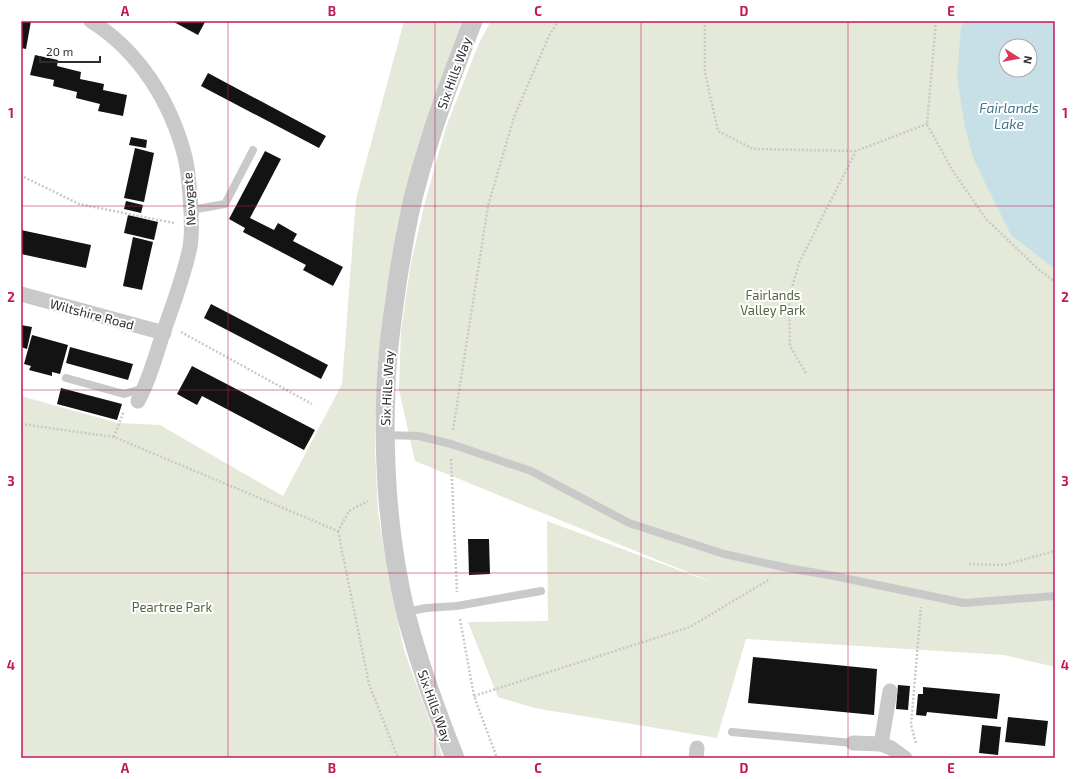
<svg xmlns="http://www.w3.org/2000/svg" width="1076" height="779" viewBox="0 0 1076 779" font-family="'Exo 2',sans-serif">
<rect width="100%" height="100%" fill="#fff"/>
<g fill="#e4e9da" fill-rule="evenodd">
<path d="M404,21H463L418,145L398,220L385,298L377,371L375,448L378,512L388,576L404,650L443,758H21V396L118,423L160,425L283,496L342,384L356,199Z"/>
<path d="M491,21H1055V667L1004,655L746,639L717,738L534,708L498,697L468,622L548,621L547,521L719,585L415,461L399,390L401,330L411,263L425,202L446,127L479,43ZM1006,46H1030V70H1006Z"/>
</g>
<path fill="#c7e0e8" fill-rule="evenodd" d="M963,21H1055V269L1011,235L985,183L973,157L965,128L957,77L961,28ZM1006,46H1030V70H1006Z"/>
<g fill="#131313">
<path d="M21,21H31L26,49L21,48Z"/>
<path d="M172,21H203L205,22L198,35Z"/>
<path d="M35,55L58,60L57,66L81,72L80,79L104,84L103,90L127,95L123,116L98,111L100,104L76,98L77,92L53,86L54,80L30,75Z"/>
<path d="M208,73L326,136L319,148L201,86Z"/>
<path d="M131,137L147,140L146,148L129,145Z"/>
<path d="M135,148L154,153L144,202L124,198Z"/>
<path d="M265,151L281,159L250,218L274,230L278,223L297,234L293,241L343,267L333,286L303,270L306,265L243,232L245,228L229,219Z"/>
<path d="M126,201L143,205L141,213L124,209Z"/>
<path d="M128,215L158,222L154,240L124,233Z"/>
<path d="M21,230L91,245L86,268L21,254Z"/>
<path d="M133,237L153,242L142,290L123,286Z"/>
<path d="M211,304L328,365L321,379L204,318Z"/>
<path d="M21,325L32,327L27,349L21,347Z"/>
<path d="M32,335L68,345L60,374L52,372V376L29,370L31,366L24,364Z"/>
<path d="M70,347L133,364L128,380L66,363Z"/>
<path d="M192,366L315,430L304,450L202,396L197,405L177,394Z"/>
<path d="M61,388L122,404L117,420L57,404Z"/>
<path d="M468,539H489L490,574L469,575Z"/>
<path d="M753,657L877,669L874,715L748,703Z"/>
<path d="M898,685L910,686L908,710L896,709Z"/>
<path d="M923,687L1000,694L997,719L927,712L926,716L916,715L918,694H923Z"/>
<path d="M1008,717L1048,721L1045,746L1005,742Z"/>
<path d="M982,725L1001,727L998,755L979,753Z"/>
</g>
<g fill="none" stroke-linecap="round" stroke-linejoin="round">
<g stroke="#c9c9c9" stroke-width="2.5" stroke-dasharray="2 2" stroke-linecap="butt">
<path d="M705,21V73L718,131L753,149L855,151"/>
<path d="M936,21L927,124L953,171L986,219L1037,268L1055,282"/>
<path d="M24,177L79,204L174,223"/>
<path d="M181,332L312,404"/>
<path d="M806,373L790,346L789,298L799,263L856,151L927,124"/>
<path d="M21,424L114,437L338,531L349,511L368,501"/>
<path d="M453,430L488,206L514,117L549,36L558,21"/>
<path d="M114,437L124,411"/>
<path d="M451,459L457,592"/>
<path d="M338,531L369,684L398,758"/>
<path d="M969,564L1004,565L1055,551"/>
<path d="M460,619L474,696L497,758"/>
<path d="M474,696L690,627L770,579"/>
<path d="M916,743L911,725L921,607"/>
</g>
<g stroke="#c9c9c9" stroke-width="8">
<path d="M191,210L225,204L253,150"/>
<path d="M66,378L124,394L144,388"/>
<path d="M385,435L419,436L451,444L531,471L629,523L724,554L788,568L834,576L964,603L1055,596"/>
<path d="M406,612L426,608L457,606L541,591"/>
<path d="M732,732L853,743"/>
</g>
<g stroke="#c9c9c9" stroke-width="15">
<path d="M91,21C139,51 171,102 185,157C188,169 189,183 190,196C191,213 193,230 190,247C184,276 173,305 163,333C156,356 149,380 138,401"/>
<path d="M21,294L164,333"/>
<path d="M853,743L881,744L891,748L905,758"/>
<path d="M881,744L890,691"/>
<path d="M696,758L697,748"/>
</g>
<path stroke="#c9c9c9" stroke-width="19" d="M455,758C436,711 419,663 406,614C388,540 383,462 386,386C387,352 392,318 397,284C402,252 407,219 416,187C431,130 452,75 473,21"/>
</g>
<path fill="none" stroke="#c2185b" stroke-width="1" stroke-opacity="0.55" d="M228,21V758M435,21V758M641,21V758M848,21V758M21,206H1055M21,390H1055M21,573H1055"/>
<g text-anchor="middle" stroke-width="4" stroke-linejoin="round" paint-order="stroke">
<g font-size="13" fill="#2c2c2c" stroke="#fff">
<text transform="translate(454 73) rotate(-70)" y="5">Six Hills Way</text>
<text transform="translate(189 199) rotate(-94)" y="5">Newgate</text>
<text transform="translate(92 314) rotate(15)" y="5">Wiltshire Road</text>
<text transform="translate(387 388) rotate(-87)" y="5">Six Hills Way</text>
<text transform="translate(435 706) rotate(70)" y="5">Six Hills Way</text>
</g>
<g font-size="13" fill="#54643d" stroke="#fff">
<text x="773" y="300">Fairlands<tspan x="773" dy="15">Valley Park</tspan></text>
<text x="172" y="612">Peartree Park</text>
</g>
<g font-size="14" font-style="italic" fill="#407688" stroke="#fff">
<text x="1009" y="113">Fairlands<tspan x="1009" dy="16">Lake</tspan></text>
</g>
</g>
<rect width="1076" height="779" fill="none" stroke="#ffffff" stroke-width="44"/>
<g transform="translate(1018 58) rotate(101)"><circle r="19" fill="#ffffff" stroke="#ababab"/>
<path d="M0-3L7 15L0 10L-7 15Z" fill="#d93959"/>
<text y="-6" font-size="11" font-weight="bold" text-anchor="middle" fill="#2c2c2c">N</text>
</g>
<path d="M40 56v6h60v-6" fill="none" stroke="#2c2c2c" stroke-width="2"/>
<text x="46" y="56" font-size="12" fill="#2c2c2c" stroke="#ffffff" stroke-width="3" paint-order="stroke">20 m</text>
<rect x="22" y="22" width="1032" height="735" fill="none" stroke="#c2185b" stroke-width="1.5"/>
<g font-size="13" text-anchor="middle" font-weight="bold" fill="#c2185b">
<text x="125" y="16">A</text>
<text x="332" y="16">B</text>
<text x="538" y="16">C</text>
<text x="744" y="16">D</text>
<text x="951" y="16">E</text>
<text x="11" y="118">1</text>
<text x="1065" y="118">1</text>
<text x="11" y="302">2</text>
<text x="1065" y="302">2</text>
<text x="11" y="486">3</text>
<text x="1065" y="486">3</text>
<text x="11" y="670">4</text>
<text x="1065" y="670">4</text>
<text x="125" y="773">A</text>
<text x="332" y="773">B</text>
<text x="538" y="773">C</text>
<text x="744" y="773">D</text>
<text x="951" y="773">E</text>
</g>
</svg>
